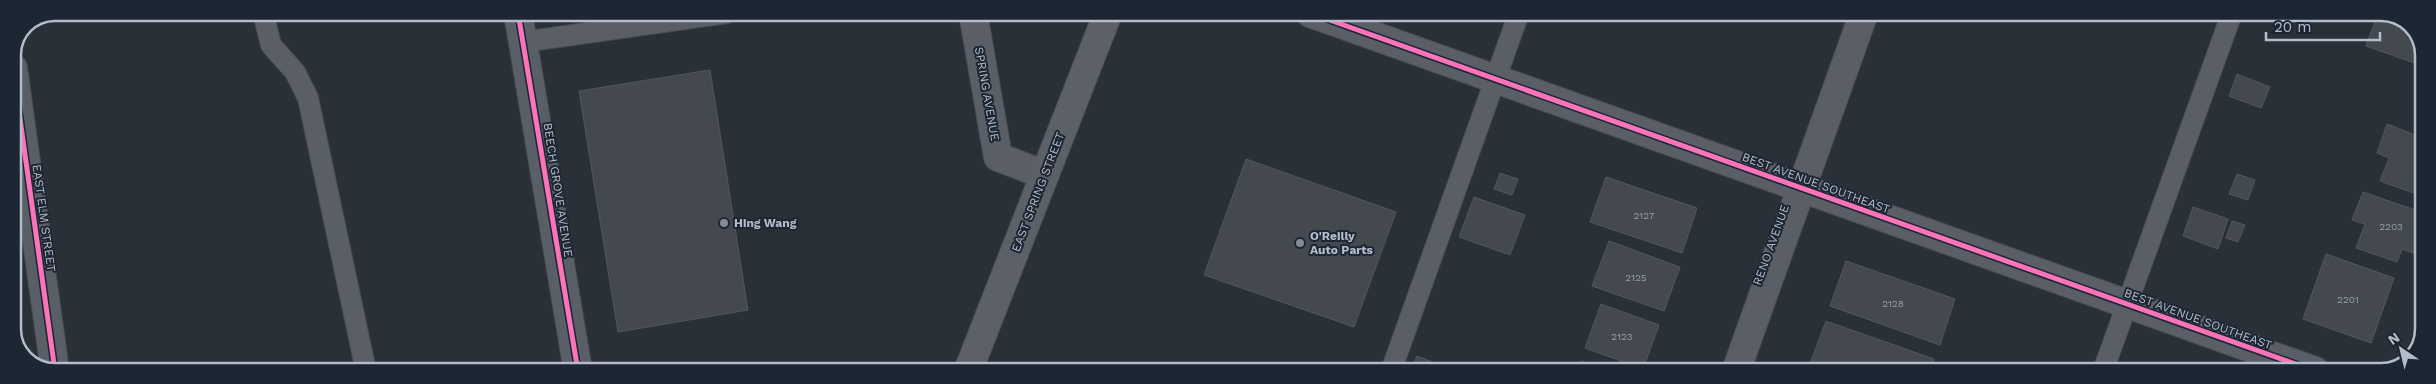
<svg xmlns="http://www.w3.org/2000/svg" width="2436" height="384" viewBox="0 0 2436 384" font-family="'Work Sans',sans-serif">
<rect width="100%" height="100%" fill="#2a3038"/>
<g fill="#444950" stroke="#52575f">
<path d="M2378,13H2386L2411,25L2423,50V66L2366,46Z"/>
<path d="M710,70L748,310L618,332L579,91Z"/>
<path d="M2237,74L2270,87L2261,108L2229,96Z"/>
<path d="M2387,124L2423,138L2422,196L2380,181L2389,158L2377,153Z"/>
<path d="M1246,159L1396,212L1354,327L1204,275Z"/>
<path d="M1500,173L1518,179L1512,195L1494,189Z"/>
<path d="M2237,174L2255,180L2248,200L2229,194Z"/>
<path d="M1606,177L1697,208L1682,253L1590,222Z"/>
<path d="M2363,192L2418,211L2413,224L2423,227L2413,253L2402,249L2397,262L2356,248L2365,224L2352,220Z"/>
<path d="M1474,197L1525,215L1510,255L1459,237Z"/>
<path d="M2193,207L2228,219L2218,249L2183,236Z"/>
<path d="M2232,221L2245,225L2238,242L2226,238Z"/>
<path d="M1609,241L1680,267L1664,311L1592,286Z"/>
<path d="M2326,254L2394,278L2371,343L2303,319Z"/>
<path d="M1846,261L1955,299L1940,345L1830,306Z"/>
<path d="M1601,304L1659,325L1643,369L1585,348Z"/>
<path d="M1826,321L1934,359L1930,371H1824L1809,366Z"/>
<path d="M1417,356L1453,370V371H1411Z"/>
<path d="M1581,361L1610,371H1577Z"/>
<path d="M2130,363L2154,371H2127Z"/>
</g>
<g fill="none" stroke-linecap="round" stroke-linejoin="round">
<defs>
<g id="service">
<path d="M263,13L271,45L295,72L308,98L366,371"/>
<path d="M523,42L727,13"/>
<path d="M1391,371L1519,13"/>
<path d="M2103,371L2232,13"/>
</g>
<g id="minor">
<path d="M518,13L578,371"/>
<path d="M973,13L998,157L1045,175"/>
<path d="M1310,13L2315,371"/>
<path d="M13,68L55,371"/>
<path d="M1736,371L1864,13"/>
</g>
<path id="primary" d="M968,371L1108,13"/>
</defs>
<use href="#service" stroke="#484c53" stroke-width="22"/>
<use href="#minor" stroke="#484c53" stroke-width="30"/>
<use href="#primary" stroke="#484c55" stroke-width="30"/>
<path stroke="#5d636a" stroke-width="3" stroke-dasharray="4 4" stroke-linecap="butt" d="M1045,369L1052,371"/>
<use href="#service" stroke="#5a5e66" stroke-width="20"/>
<use href="#minor" stroke="#5a5e66" stroke-width="28"/>
<use href="#primary" stroke="#5c6168" stroke-width="28"/>
<defs>
<g id="cycleway">
<path d="M518,13L578,371"/>
<path d="M1310,13L2315,371"/>
<path d="M13,68L55,371"/>
</g>
</defs>
<use href="#cycleway" stroke="#1d2633" stroke-width="8"/>
<use href="#cycleway" stroke="#fb73b8" stroke-width="5"/>
</g>
<g fill="#848b96" stroke="#1d2633" stroke-width="2">
<circle cx="724" cy="223" r="5"/>
<circle cx="1300" cy="243" r="5"/>
</g>
<g text-anchor="middle" stroke-width="4" stroke-linejoin="round" paint-order="stroke">
<g font-size="10" fill="#989fab">
<text x="1644" y="219">2127</text>
<text x="2391" y="230">2203</text>
<text x="1636" y="281">2125</text>
<text x="2348" y="303">2201</text>
<text x="1893" y="307">2128</text>
<text x="1622" y="340">2123</text>
</g>
<g font-size="12" fill="#b4bcc9" stroke="#1d2633">
<text transform="translate(987 94) rotate(80)" y="4">SPRING AVENUE</text>
<text transform="translate(1816 183) rotate(20)" y="4">BEST AVENUE SOUTHEAST</text>
<text transform="translate(558 190) rotate(81)" y="4">BEECH GROVE AVENUE</text>
<text transform="translate(1038 192) rotate(-69)" y="4">EAST SPRING STREET</text>
<text transform="translate(44 218) rotate(82)" y="4">EAST ELM STREET</text>
<text transform="translate(1771 245) rotate(-70)" y="4">RENO AVENUE</text>
<text transform="translate(2198 319) rotate(20)" y="4">BEST AVENUE SOUTHEAST</text>
</g>
<g font-size="12" font-weight="bold" fill="#b4bcc9" stroke="#1d2633" text-anchor="start">
<text x="734" y="227">Hing Wang</text>
<text x="1310" y="240">O'Reilly<tspan x="1310" dy="14">Auto Parts</tspan></text>
</g>
</g>
<path d="M0 0H2436V384H0ZM55 21H2381A34 34 0 0 1 2415 55V329A34 34 0 0 1 2381 363H55A34 34 0 0 1 21 329V55A34 34 0 0 1 55 21Z" fill="#1d2633" fill-rule="evenodd"/>
<path fill="none" stroke="#b4bcc9" stroke-width="2.5" d="M55 21H2381A34 34 0 0 1 2415 55V329A34 34 0 0 1 2381 363H55A34 34 0 0 1 21 329V55A34 34 0 0 1 55 21Z"/>
<g transform="translate(2401 349) rotate(325)" stroke="#1d2633" stroke-width="4" paint-order="stroke">
<path d="M0-4L9 19L0 12L-9 19Z" fill="#b4bcc9"/>
<text y="-8" font-size="14" font-weight="bold" text-anchor="middle" fill="#b4bcc9">N</text>
</g>
<path d="M2266 32v8h114v-8" fill="none" stroke="#b4bcc9" stroke-width="2.5"/>
<text x="2274" y="32" font-size="15" fill="#b4bcc9" stroke="#1d2633" stroke-width="4" paint-order="stroke">20 m</text>
</svg>
